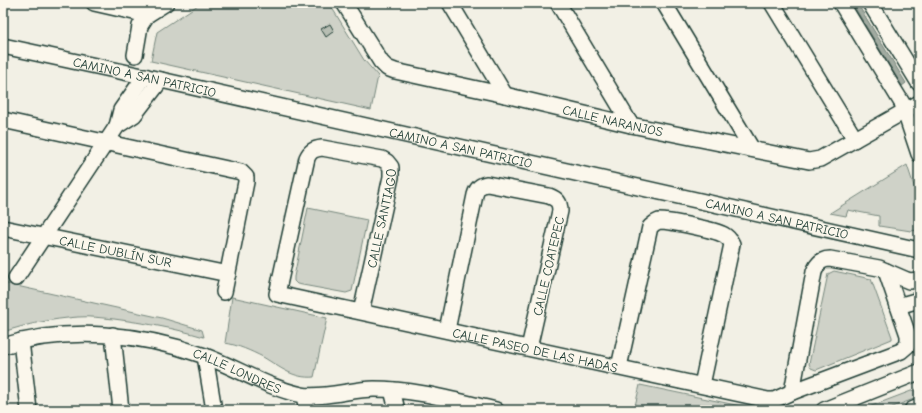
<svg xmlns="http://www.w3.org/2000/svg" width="922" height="413" viewBox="0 0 922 413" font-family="'Comic Neue',sans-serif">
<rect width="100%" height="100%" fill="#f2f0e5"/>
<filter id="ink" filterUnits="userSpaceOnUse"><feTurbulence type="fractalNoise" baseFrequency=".025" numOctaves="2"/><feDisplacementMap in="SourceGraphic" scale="8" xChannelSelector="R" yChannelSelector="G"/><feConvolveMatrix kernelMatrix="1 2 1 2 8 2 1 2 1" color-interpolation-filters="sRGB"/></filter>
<g filter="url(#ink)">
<g fill="#cfd2c8" stroke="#77887e">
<path d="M201,3H329L364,60L378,76L371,110L151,61L157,32Z"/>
<path d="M907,165L919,201V230L911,231L879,226V216L848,210L846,216L830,213Z"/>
<path d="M308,208L367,220L352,291L346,293L297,284L294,281V277Z"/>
<path d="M834,271L871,279L892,337V339L816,370L811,368L809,364L828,274Z"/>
<path d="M3,283L162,318L202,330L204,337C174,328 144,323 114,319C102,318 89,316 78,317C52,319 27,324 3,332Z"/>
<path d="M232,297L327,318L314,377C293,379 280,367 263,357C251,351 238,345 225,343Z"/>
<path d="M919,309V332C916,324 911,315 919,309Z"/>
<path d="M640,385L760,410H634Z"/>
<path d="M919,388V397L885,410H861Z"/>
</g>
<path fill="#a2aba1" stroke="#6e7f75" d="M852,3H857L906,83L902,86Z"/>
<path fill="#b7beb3" stroke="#1f3d34" d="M330,24L334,31L326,37L321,29Z"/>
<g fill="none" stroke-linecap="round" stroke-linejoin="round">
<defs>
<g id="minor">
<path d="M94,3L147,15"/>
<path id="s1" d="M344,3L381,62L387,68L395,71L505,95L631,125L809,161L820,159L919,103"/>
<path d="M450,3L505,95"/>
<path d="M558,3L631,125"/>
<path d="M664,3L752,149"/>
<path d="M772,3L855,139"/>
<path d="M841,3L902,103L919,154"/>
<path d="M870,3L919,83"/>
<path id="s2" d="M3,46L161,80L919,250"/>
<path d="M135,55L140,26L147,15L166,3"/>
<path d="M3,120L241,172L246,177V182L224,292"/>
<path d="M117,126L121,110L145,76"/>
<path id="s3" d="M3,228L228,274"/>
<path d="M16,278L117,126L134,115L161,80"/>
<path d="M898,306L919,300"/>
<path id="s4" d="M361,312L391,177V167L387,162L382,159L322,148C314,149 310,151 307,158L277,294L768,400H774L792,392L901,351L908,345V335L886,271"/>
<path d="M447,330L475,195C477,188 480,185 487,184L549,196C557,199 560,202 560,211L529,348"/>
<path d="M113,335L121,410"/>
<path d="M21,341L29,410"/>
<path id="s5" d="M3,346C68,326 141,333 205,356C237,368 268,388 302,395C321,399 353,389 374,389C415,389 456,401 496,410"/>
<path d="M205,356L214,410"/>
<path d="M619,367L650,227L655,223L659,221C670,221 716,230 724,235C728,237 730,240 732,244L702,385"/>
<path d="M392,390L397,410"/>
<path d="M792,392L814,272C817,264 821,259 830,259L879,268L909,281L919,280"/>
<path d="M304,396L307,410"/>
<path d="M824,410L919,372"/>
<path d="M912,410L919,407"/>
</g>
</defs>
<use href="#minor" stroke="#1f3d34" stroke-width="18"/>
<use href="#minor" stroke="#fbf7ec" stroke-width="15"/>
</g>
</g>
<g text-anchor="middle" stroke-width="3" stroke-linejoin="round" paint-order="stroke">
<g font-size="13" fill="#1f3d34" stroke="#fbf7ec">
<text dy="5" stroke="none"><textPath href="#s2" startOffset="145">CAMINO A SAN PATRICIO</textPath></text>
<text dy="5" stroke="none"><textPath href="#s1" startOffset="310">CALLE NARANJOS</textPath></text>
<text dy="5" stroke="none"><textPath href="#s2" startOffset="469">CAMINO A SAN PATRICIO</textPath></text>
<text dy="5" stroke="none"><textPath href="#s2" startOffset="793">CAMINO A SAN PATRICIO</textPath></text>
<text dy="5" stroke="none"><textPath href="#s4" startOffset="96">CALLE SANTIAGO</textPath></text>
<text dy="5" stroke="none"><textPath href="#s3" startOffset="115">CALLE DUBLÍN SUR</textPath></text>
<text transform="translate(548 266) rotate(-77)" y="5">CALLE COATEPEC</text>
<text dy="5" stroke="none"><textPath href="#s4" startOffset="644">CALLE PASEO DE LAS HADAS</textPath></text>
<text dy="5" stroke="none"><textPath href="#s5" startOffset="241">CALLE LONDRES</textPath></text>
</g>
</g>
<rect width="922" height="413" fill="none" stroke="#fbf7ec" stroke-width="16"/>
<rect x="8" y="8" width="906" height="397" fill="none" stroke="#1f3d34" stroke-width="1.5" filter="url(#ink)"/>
</svg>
